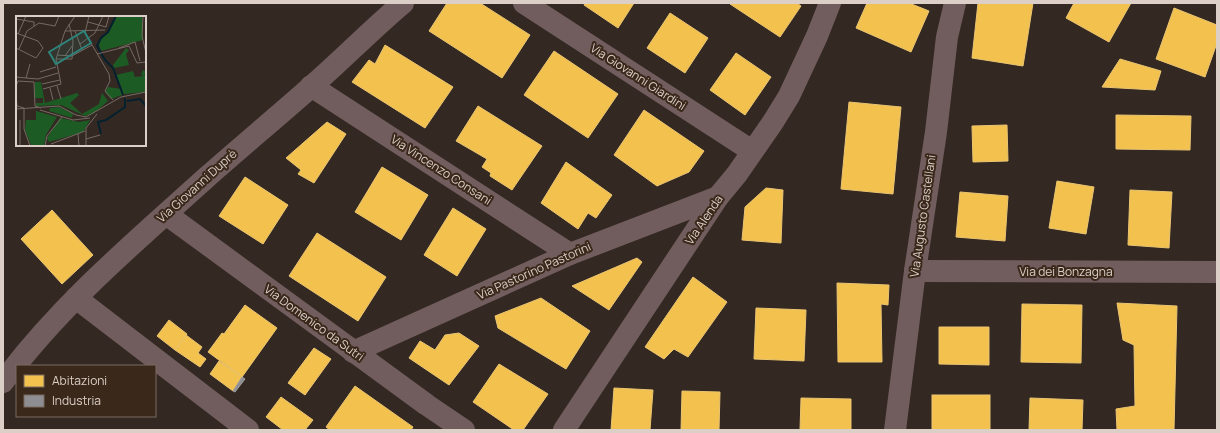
<svg xmlns="http://www.w3.org/2000/svg" width="1220" height="433" viewBox="0 0 1220 433" font-family="Manrope,sans-serif">
<rect width="100%" height="100%" fill="#332922"/>
<g fill="#f2c14e" stroke="#ebc572">
<path d="M447,3H480L530,35L502,78L429,31Z"/>
<path d="M585,3H634L618,28L584,5Z"/>
<path d="M731,3H797L801,6L780,37L730,4Z"/>
<path d="M867,3H909L929,11L911,52L856,28Z"/>
<path d="M978,3H1033L1023,66L972,58Z"/>
<path d="M1074,3H1131L1109,42L1066,18Z"/>
<path d="M1174,8L1217,25V43L1205,77L1156,59Z"/>
<path d="M670,13L708,38L685,73L647,48Z"/>
<path d="M385,45L453,87L425,128L352,82L369,60L375,64Z"/>
<path d="M554,51L618,94L588,138L524,95Z"/>
<path d="M736,53L771,77L745,115L710,90Z"/>
<path d="M1120,59L1161,71L1155,90L1102,87Z"/>
<path d="M849,102L901,107L893,194L841,189Z"/>
<path d="M478,106L542,146L512,190L490,176L491,173L482,167L487,159L456,141Z"/>
<path d="M644,110L704,151L689,172L657,186L614,155Z"/>
<path d="M1116,115L1191,116L1190,150L1116,149Z"/>
<path d="M327,122L346,134L314,183L298,174L301,170L286,158Z"/>
<path d="M1007,125L1008,161L973,162L972,126Z"/>
<path d="M566,162L612,195L596,218L588,213L578,229L541,203Z"/>
<path d="M382,167L428,195L401,240L355,212Z"/>
<path d="M245,177L288,205L263,244L219,216Z"/>
<path d="M1057,181L1094,187L1086,234L1049,228Z"/>
<path d="M766,188L783,190L781,243L742,240L745,207Z"/>
<path d="M1130,190L1172,192L1169,248L1128,245Z"/>
<path d="M960,192L1008,196L1005,241L956,237Z"/>
<path d="M453,208L486,229L457,276L424,255Z"/>
<path d="M52,210L93,255L62,284L21,239Z"/>
<path d="M317,233L386,277L358,321L289,276Z"/>
<path d="M637,258L642,262L609,310L572,286Z"/>
<path d="M693,277L727,302L688,357L674,349L664,359L645,347Z"/>
<path d="M837,283L889,285L888,305L881,304L882,362H838Z"/>
<path d="M541,298L590,331L566,369L498,328L495,316Z"/>
<path d="M1117,303L1177,306L1174,430H1117L1116,409L1135,406L1134,345L1123,340Z"/>
<path d="M1022,304L1082,305L1081,363L1021,362Z"/>
<path d="M245,305L277,328L242,377L208,352L222,333L224,334Z"/>
<path d="M756,308L806,310L804,361L754,359Z"/>
<path d="M169,320L187,334L175,350L157,336Z"/>
<path d="M939,327H989V365L939,364Z"/>
<path d="M459,333L479,346L449,385L409,358L420,341L435,350L445,335Z"/>
<path d="M186,335L202,347L198,353L206,359L200,367L175,350Z"/>
<path d="M314,348L331,359L305,395L288,383Z"/>
<path d="M219,361L242,377L233,391L210,374Z"/>
<path d="M499,364L548,394L523,430H514L473,402Z"/>
<path d="M355,386L413,427L411,430H330L326,427Z"/>
<path d="M614,388L653,390L650,430H611Z"/>
<path d="M682,391L720,392L719,430H681Z"/>
<rect x="932" y="395" width="58" height="35"/>
<path d="M281,397L313,420L305,430H283L266,417Z"/>
<path d="M801,398L851,399V430H800Z"/>
<path d="M1030,398L1083,400L1082,430H1029Z"/>
</g>
<path fill="#8d8d92" stroke="#a4a1a2" d="M242,377L245,379L235,392L233,391Z"/>
<g fill="none" stroke-linecap="round" stroke-linejoin="round">
<g stroke="#725d5e" stroke-width="22">
<path d="M524,3L752,151"/>
<path d="M311,86L570,254"/>
<path d="M166,214L427,405L464,430"/>
<path d="M915,271L1217,272"/>
<path d="M76,298L248,430"/>
<path d="M353,352L570,254L718,197"/>
<path d="M3,382C61,304 135,242 207,177C242,146 277,117 312,86C343,59 372,29 403,3"/>
<path d="M564,430L718,197L737,174L773,122L789,96L817,36L830,3"/>
<path d="M895,430L915,271L936,132L947,37L955,3"/>
</g>
</g>
<g text-anchor="middle" stroke-width="4" stroke-linejoin="round" paint-order="stroke">
<g font-size="12" fill="#dbcfc7" stroke="#3a281b">
<text transform="translate(638 77) rotate(33)" y="4">Via Giovanni Giardini</text>
<text transform="translate(441 170) rotate(33)" y="4">Via Vincenzo Consani</text>
<text transform="translate(197 186) rotate(-42)" y="4">Via Giovanni Duprè</text>
<text transform="translate(923 216) rotate(-82)" y="4">Via Augusto Castellani</text>
<text transform="translate(704 220) rotate(-56)" y="4">Via Alenda</text>
<text transform="translate(534 271) rotate(-24)" y="4">Via Pastorino Pastorini</text>
<text x="1066" y="276">Via dei Bonzagna</text>
<text transform="translate(314 323) rotate(36)" y="4">Via Domenico da Sutri</text>
</g>
</g>
<g transform="translate(16 16)">
<rect width="130" height="130" fill="#332922"/>
<path d="M100,0H126L127,24L85,35L82,26L92,16ZM110,32L113,34L110,38L113,49L98,52L97,49ZM127,54L130,56L128,59H130V75L128,76L109,78L95,83L89,76L92,71L106,73L100,59L117,55L119,61L127,60L125,58ZM19,66H25L29,87L61,77L63,79L54,87L66,98L83,88L86,77L92,85L78,97L69,100L45,89L20,90V87H27V82H19ZM43,91L57,98L56,102L33,95L34,92ZM20,95L41,101L30,119L28,129H15L9,114L10,104H20ZM44,102L63,106L74,104L67,116L33,126L31,122Z" fill="#1d5b24"/>
<path fill="none" stroke="#05202e" stroke-width="2" d="M100,0L92,16L85,22L81,30L89,44L97,52L107,79M111,85L124,83L130,90M85,118L82,106L90,104L109,91V82"/>
<path fill="none" stroke="#766b64" stroke-width="1" d="M73,0L69,17L93,58L94,65L89,75L97,84M127,0L126,20L130,37M0,3L18,6V10M72,6L90,11L93,0M23,7L39,10L43,0M49,15L89,14M59,15L66,34M0,17L22,25L27,32L20,42L0,32M2,18L10,0M64,28L79,17L87,0M103,32L119,26L124,45M3,33L11,15L23,7M81,38L113,30L121,47L130,46M41,39L56,40L76,29M49,40L56,30M40,43H56L57,25L53,8M24,56L40,51M0,61L10,62L14,48M10,62L22,63L42,57M26,68L44,64M0,70L2,65L18,66L19,90L25,92M41,70L45,83M34,72L37,84M27,73L45,68L40,43L49,15L59,0M0,79L1,90L8,92V113L14,130M0,93L43,90L60,99L70,101L105,81L130,76V80M24,94L57,104L74,102M4,104V130M62,118L63,130M70,123L84,119M35,128L69,115M29,130L31,120L46,101M70,130V112L81,98"/>
<path fill="#2e837b" fill-opacity="0.15" stroke="#2e837b" stroke-width="2" d="M68,15L75,27L40,48L33,36Z"/>
<rect width="130" height="130" fill="none" stroke="#dbcfc7" stroke-width="2"/>
</g>
<rect width="1220" height="433" fill="none" stroke="#dbcfc7" stroke-width="8"/>
<rect x="16" y="365" width="140" height="52" fill="#3a281b" stroke="#7a6b60"/>
<rect x="24" y="375" width="20" height="12" fill="#f2c14e" stroke="#7a6b60"/>
<text x="52" y="385" font-size="12" fill="#dbcfc7">Abitazioni</text>
<rect x="24" y="395" width="20" height="12" fill="#8d8d92" stroke="#7a6b60"/>
<text x="52" y="405" font-size="12" fill="#dbcfc7">Industria</text>
</svg>
